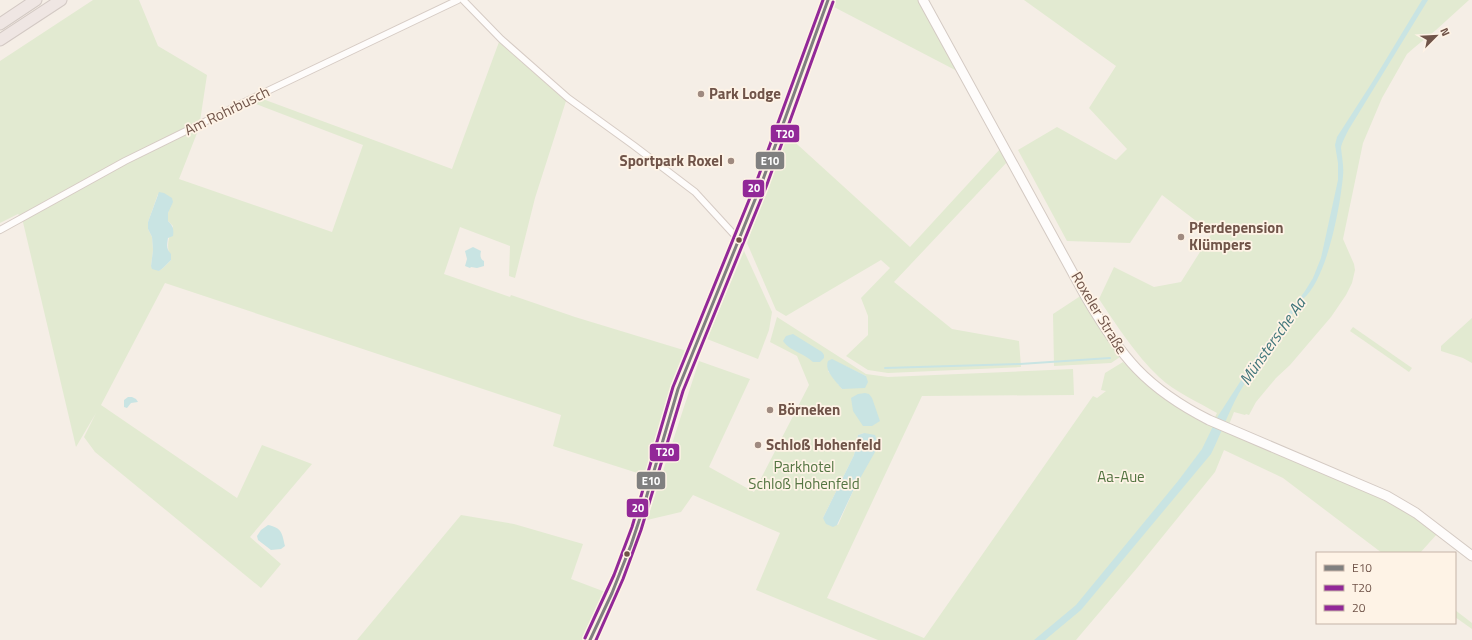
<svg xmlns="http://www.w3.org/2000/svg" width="1472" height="640" viewBox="0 0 1472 640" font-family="'Titillium Web',sans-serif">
<rect width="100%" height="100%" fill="#f5eee6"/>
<g fill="#e2ead1" fill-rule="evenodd">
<path d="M93,0H139L158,46L207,75L199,128L179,179L332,232L363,145L251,102L260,98L452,169L499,42L566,101L535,198L515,278L509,276L510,246L460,227L444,274L510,297L511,295L575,317L690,352L650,477L553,446L561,415L165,283L101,405L237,498L262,445L312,464L250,537L281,564L261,588L95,452L84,437L96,413L76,447L22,218L18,214L0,223V61ZM158,194L170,206L168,213V221L173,226C168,240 166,246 171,260L163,268L159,271L151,266L153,250L152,237L148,229V222Z"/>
<path d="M836,0H918L959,72L834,7Z"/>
<path d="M1024,0H1469L1436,30L1415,47L1407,54L1382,98L1363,143L1343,239L1354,264L1355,270L1352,283L1346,295L1331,317L1290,365L1276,378L1256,402L1249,415L1246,414L1245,415L1234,412L1226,432L1403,508L1437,534L1420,553H1382L1283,478L1224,450L1215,472L1137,568L1076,640H878L756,590L780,533L693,495L681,512L647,520L699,361L750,379L709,467L754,492L809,385L797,356L770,342L777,317L866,374L888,377L1073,369L1074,395L922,396L827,598L924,638L1093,396L1097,398L1106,391L1101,390L1105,373L1123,362L1150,387L1197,418L1211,425L1217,413C1198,402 1175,392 1159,377C1135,354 1117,326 1099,299L1114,267L1154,287L1181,282L1212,233L1162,195L1130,243L1067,241L1018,150L1057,127L1116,160L1127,149L1089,108L1116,66ZM843,365L866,376L842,389L828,371ZM864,433L854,489L838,525L823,518L854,455C856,448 856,442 858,435Z"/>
<path d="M787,135L910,247L1001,148L1008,161L894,282L952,329L1019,341L1021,367L888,373L868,370L846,356L868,335V316L861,298L890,268L881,260L786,316L776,310L747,243Z"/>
<path d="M744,251L772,312L769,330L758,359L707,339Z"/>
<path d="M1082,295L1120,357L1111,363L1054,366L1053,314Z"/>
<path d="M1472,318V363L1463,358L1441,351V346Z"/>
<path d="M1353,327L1412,368L1409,372L1350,331Z"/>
<path d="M461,515L514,524L583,544L571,579L608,593L588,640H357Z"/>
<path d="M1455,610L1472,623V629L1455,617Z"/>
</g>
<g fill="#c9e4e3">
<path d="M1422,0H1428L1349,129C1347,133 1341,144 1341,148C1342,158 1344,166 1343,176C1340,208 1327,279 1303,299C1281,330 1258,360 1239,393C1228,413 1221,434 1211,454L1081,610L1045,640H1034L1076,605L1178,481L1202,449L1218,416L1260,351L1305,291L1313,278L1321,258L1338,180V163L1335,145L1337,137L1373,81Z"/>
<path d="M159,192L164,193L172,198L173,202L168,213V221C173,226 174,229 173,236L168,238C167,245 166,249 171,254V260L163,268L159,271L152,269L151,266L153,250L152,237L148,229V222Z"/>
<path d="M473,247L481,251C480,255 480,259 484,261V266L477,268L471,267L470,268L465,266L467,259L465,251Z"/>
<path d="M793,334L822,352L824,355V358L820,362H813C804,353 791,352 783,341L786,336Z"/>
<path d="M832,359L866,376L868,382L865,388L842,389C836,381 824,371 828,361Z"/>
<path d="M865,393L869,394L872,398L880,421L872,426H863L853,411L851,398L858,394Z"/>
<path d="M128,397H132L136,399L138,402L131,403L127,408L124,407V400Z"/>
<path d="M864,433L875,435L878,444L875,452L854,489L837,525L833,527L826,524L823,518L854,455C856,448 856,442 858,435Z"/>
<path d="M268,525C282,528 282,533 285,546L281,549L271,550L258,540L257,536L261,530Z"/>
</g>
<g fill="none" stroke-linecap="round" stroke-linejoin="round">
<path stroke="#c9e4e3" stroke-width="2" d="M885,368L1020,364L1110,358"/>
<defs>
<g id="street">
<path d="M463,0L501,39L568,98L633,145L695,192L739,240"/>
<path d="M0,230L125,161L259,95L458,0"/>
</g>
<g id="secondary">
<path d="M923,0L1086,297C1121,357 1146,388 1209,420L1387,496L1416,513L1472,556"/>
<path d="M590,640C610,599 628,556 642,512C654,471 664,430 678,389L761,185L828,0"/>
</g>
<g id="highway">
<path d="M0,24L36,0"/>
<path d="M0,40L61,0"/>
</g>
</defs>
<use href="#street" stroke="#d6cbc4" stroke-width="8"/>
<use href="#secondary" stroke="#d4cac3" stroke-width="11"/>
<use href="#highway" stroke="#d3c9c4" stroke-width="13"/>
<use href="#street" stroke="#fefcfb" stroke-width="6"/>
<use href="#secondary" stroke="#fefcfb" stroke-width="9"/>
<use href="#highway" stroke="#efe6e3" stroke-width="11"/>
<defs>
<path id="bus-1" d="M590,640L612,593L631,545L642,512L678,389L761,185L828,0"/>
<path id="bus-2" d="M596,640L623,579L641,530L683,391L766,187L833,2"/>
<path id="bus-3" d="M585,638L614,575L632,527L673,387L756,183L823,0"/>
</defs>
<use href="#bus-1" stroke="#fef3e6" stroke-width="6"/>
<use href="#bus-2" stroke="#fef3e6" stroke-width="6"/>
<use href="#bus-3" stroke="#fef3e6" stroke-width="6"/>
<use href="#bus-1" stroke="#808080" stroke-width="3"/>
<use href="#bus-2" stroke="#922898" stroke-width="3"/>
<use href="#bus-3" stroke="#922898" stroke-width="3"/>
</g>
<g fill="#9f8a80" stroke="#fef3e6" stroke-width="1.5">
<circle cx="701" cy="94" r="4"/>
<circle cx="731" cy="161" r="4"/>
<circle cx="1181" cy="237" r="4"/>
<circle cx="770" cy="410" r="4"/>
<circle cx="758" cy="445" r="4"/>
</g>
<g fill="#705449" stroke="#fef3e6" stroke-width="1.5">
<circle cx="739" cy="240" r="3.5"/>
<circle cx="627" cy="554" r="3.5"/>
</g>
<g text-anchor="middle" stroke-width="3.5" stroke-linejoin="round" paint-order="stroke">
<g font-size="15" font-weight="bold" fill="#705449" stroke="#fef3e6" text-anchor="start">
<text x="709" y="99">Park Lodge</text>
<text x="723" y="166" text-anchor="end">Sportpark Roxel</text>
<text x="1189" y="233">Pferdepension<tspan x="1189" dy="17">Klümpers</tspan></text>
<text x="778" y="415">Börneken</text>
<text x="766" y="450">Schloß Hohenfeld</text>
</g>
<g font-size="15" fill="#705449" stroke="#fef3e6">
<text transform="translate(227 111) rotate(-26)" y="5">Am Rohrbusch</text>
<text transform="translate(1099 313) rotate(59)" y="5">Roxeler Straße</text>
</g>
<g font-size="15" fill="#547542" stroke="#fef3e6">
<text x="804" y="472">Parkhotel<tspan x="804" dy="17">Schloß Hohenfeld</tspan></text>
<text x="1121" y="482">Aa-Aue</text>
</g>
<g font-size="16" font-style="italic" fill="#41767b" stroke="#fef3e6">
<text transform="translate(1272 341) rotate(-55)" y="6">Münstersche Aa</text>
</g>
</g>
<g stroke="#fef3e6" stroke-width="1.5">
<rect x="770" y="124" width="30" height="19" rx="4" fill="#922898"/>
<rect x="755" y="151" width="30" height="19" rx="4" fill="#808080"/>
<rect x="742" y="179" width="23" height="19" rx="4" fill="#922898"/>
<rect x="649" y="443" width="31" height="19" rx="4" fill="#922898"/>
<rect x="636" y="471" width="30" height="19" rx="4" fill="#808080"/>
<rect x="626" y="498" width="23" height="20" rx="4" fill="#922898"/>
</g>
<g font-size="11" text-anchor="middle" font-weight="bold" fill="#fff">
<text x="785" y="138">T20</text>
<text x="770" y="165">E10</text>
<text x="754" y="192">20</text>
<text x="665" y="456">T20</text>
<text x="651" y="485">E10</text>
<text x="638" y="512">20</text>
</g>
<rect x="1316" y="552" width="140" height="72" fill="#fef3e6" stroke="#c5b3a7"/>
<rect x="1324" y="565" width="20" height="6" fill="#808080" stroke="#c5b3a7"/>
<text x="1352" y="572" font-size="12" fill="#705449">E10</text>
<rect x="1324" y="585" width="20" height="6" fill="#922898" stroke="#c5b3a7"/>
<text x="1352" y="592" font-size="12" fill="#705449">T20</text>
<rect x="1324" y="605" width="20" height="6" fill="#922898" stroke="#c5b3a7"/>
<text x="1352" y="612" font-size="12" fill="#705449">20</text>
<g transform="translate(1436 36) rotate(66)" stroke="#fef3e6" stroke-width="3" paint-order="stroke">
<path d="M0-3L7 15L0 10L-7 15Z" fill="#705449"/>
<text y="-6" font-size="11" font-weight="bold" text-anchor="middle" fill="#705449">N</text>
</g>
</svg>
